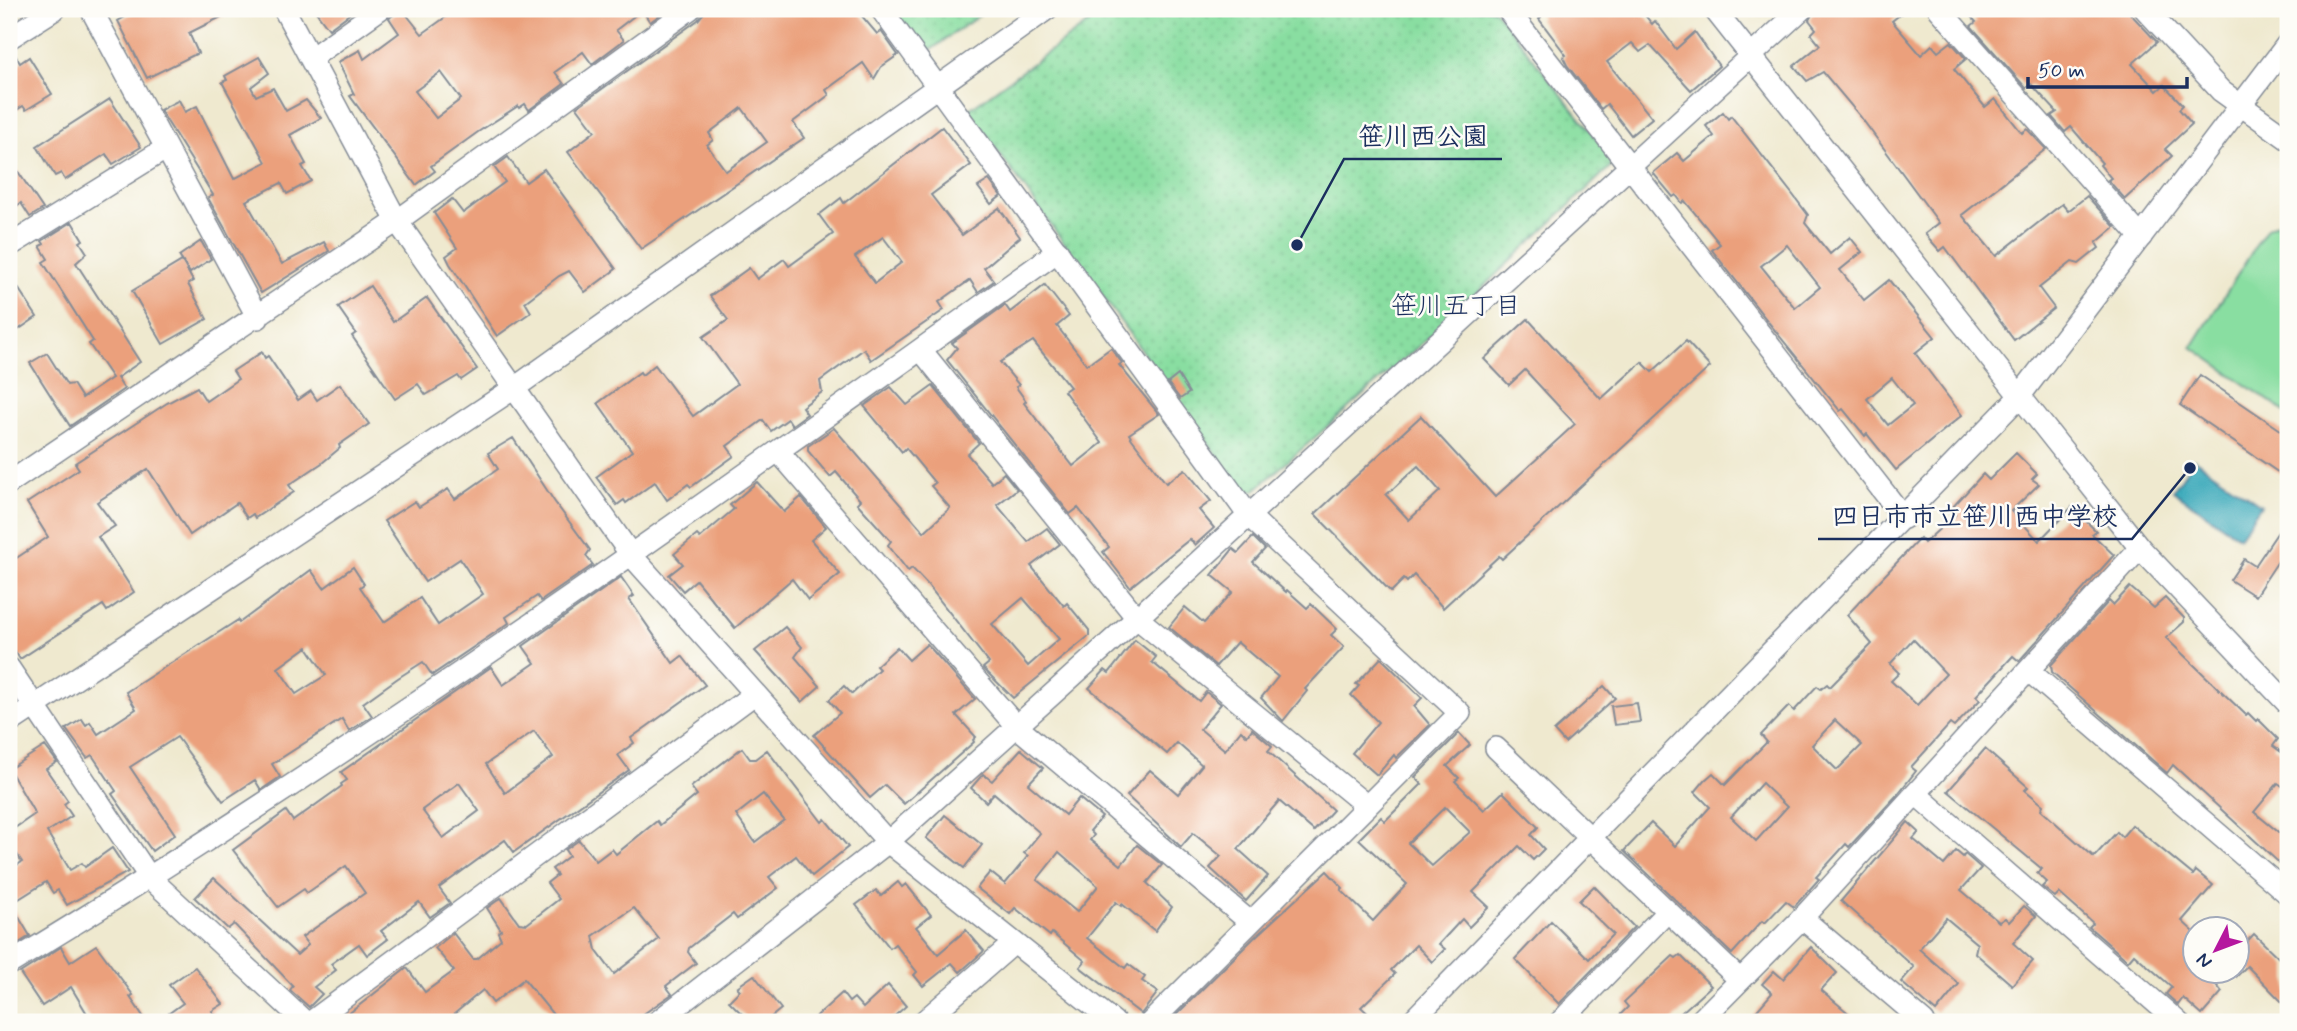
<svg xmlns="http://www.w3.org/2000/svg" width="2297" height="1031" viewBox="0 0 2297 1031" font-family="Mynerve,'Klee One',sans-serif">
<defs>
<pattern id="park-dots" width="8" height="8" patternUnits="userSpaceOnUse" patternTransform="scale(1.75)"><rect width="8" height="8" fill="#89dea1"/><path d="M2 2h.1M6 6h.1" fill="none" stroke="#76bf8d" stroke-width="1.8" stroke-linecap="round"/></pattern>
</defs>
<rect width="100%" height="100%" fill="#fdfcf7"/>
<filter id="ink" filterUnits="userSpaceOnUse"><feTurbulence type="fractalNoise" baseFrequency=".0143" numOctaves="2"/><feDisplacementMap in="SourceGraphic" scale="14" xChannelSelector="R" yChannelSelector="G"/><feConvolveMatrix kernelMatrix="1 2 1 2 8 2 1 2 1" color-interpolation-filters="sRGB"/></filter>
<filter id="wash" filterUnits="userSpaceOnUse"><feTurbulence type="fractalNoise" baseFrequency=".00686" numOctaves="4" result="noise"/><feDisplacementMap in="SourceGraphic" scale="28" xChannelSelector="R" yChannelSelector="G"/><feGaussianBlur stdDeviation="1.57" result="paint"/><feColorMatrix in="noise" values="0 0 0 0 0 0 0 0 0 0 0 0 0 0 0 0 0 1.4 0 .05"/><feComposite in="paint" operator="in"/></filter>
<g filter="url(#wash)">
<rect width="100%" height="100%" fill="#efe9cf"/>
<path fill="#89dea1" stroke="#528680" stroke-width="2" d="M2285,219L2288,220V414L2192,347L2267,228Z"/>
<g fill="url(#park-dots)" stroke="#528680" stroke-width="2">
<path d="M892,9H988L925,54Z"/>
<path d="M1108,9H1494L1611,157V166L1445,323L1254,491H1243L968,110Z"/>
</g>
<path fill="#3caabb" stroke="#2c6c8c" stroke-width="2" d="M2194,459L2261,505L2239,537L2173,491Z"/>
<g id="blocks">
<g fill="#eba07b" fill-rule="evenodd">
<path d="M139,9H237L189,33L198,53L147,78L118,21Z"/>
<path d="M314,9H356L329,29Z"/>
<path d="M402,9L422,34L457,9H668L650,22L642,10L616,30L624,40L592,64L583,52L555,72L564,84L529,110L525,104L519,108L518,106L478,132L431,166L435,171L416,185L350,96L354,94L338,62L360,50L364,59L399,33L389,18ZM441,72L461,99L436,118L415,91Z"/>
<path d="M707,9H856L877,34L881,31L898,55L881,67L874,79L863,63L826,90L829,95L793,122L804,138L641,249L568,152L595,131L577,107L698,20ZM742,108L767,142L726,171L707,145L713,140L709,133Z"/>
<path d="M1535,9H1640L1652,24L1655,21L1676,49L1695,32L1719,66L1691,90L1650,45L1640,52L1632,43L1607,62L1652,118L1631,135L1607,104L1601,109L1567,65L1563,57L1566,55L1539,19L1541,17Z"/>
<path d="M1815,9H1907L1892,21L1921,55L1932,45L1938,52L1951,42L1966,59L1954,69L1985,107L1995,99L2022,133L2027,129L2046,149L1962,215L1996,256L2062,204L2068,211L2087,196L2115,227L2096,243L2099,248L2079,264L2072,262L2039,288L2054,308L2014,340L1945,247L1940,251L1925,234L1939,223L1860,116L1823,72L1807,81L1794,66L1820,45L1811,34L1816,29L1809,20Z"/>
<path d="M1964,9H2126L2157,42L2132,64L2157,91L2164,85L2183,105L2179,109L2192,124L2165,149L2172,156L2125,199L2108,180L2111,178L2100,165L2102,163L2071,127L2065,132L2051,116L2057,112L2031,84L2026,88L1971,26L1976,22Z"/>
<path d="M12,50L20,63L29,57L52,94L26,110L23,106L15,111L9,100V51Z"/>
<path d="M259,57L269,73L251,87L256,96L273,88L286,111L306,100L321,118L290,135L306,164L302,166L311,181L287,194L281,183L246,201L282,264L324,242L329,251L261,293L208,198L213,195L160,110L179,100L185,112L197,106L234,179L266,162L222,82L227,80L225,76Z"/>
<path d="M110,99L141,147L113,164L106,154L65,180L61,173L55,176L37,146Z"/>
<path d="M1723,112L1728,119L1731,116L1793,195L1808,215L1805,223L1830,254L1850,237L1862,252L1840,270L1864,300L1889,280L1935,337L1915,353L1962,415L1896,470L1867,434L1865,436L1843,409L1840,411L1769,323L1712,250L1720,244L1685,201L1682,203L1676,195L1673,197L1653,173L1677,153L1684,161L1714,136L1706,126ZM1787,245L1820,287L1795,308L1761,266ZM1892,378L1913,405L1888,425L1867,399Z"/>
<path d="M942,127L971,165L931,195L962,235L999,208L1020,237L984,268L994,281L978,292L970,280L939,302L944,310L871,360L864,349L820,381L822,392L802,407L807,414L792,425L788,419L771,431L763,420L727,446L734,456L691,487L688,484L667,500L655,482L626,503L624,500L617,505L596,477L632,451L598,403L640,372L642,375L655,365L693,416L737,384L703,337L728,320L710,296L749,268L757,279L784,259L789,266L833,234L819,215L841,198L844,203ZM883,237L902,262L875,283L855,257Z"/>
<path d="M508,157L526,182L544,169L616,269L585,292L569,271L559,276L525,302L531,312L497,336L450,264L446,256L457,248L434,213L452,199L463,213L505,182L494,167Z"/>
<path d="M9,158L43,209L30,217L21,203L9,211Z"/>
<path d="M989,180L1001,196L991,204L978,187Z"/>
<path d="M72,222L83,240L80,242L87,253L76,263L140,362L117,378L124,389L70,426L30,363L47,353L67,385L73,384L82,398L112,378L89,344L93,341L43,262L48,259L40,246L44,244L42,241Z"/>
<path d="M201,241L211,259L190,273L179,256Z"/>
<path d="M182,261L193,281L188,284L207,319L163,344L132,291Z"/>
<path d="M9,274L37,317L9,336Z"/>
<path d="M1045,285L1069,316L1057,326L1087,365L1111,348L1122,363L1119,365L1159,414L1129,434L1132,439L1166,483L1185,469L1211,501L1199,510L1214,528L1195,545L1190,539L1130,587L1103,552L1109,547L1078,508L1070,514L947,360L957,348L952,343L1005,305L1010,312ZM1033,341L1070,387L1064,391L1102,443L1073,466L1024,403L1026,401L1016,387L1019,385L1000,362Z"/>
<path d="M370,286L393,322L427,298L477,369L461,380L458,376L426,395L418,384L395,399L352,336L356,333L338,307Z"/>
<path d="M1528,319L1601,399L1642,362L1652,372L1686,341L1710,367L1502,559L1499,556L1443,608L1414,575L1407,582L1404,579L1391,592L1315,514L1421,416L1495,497L1575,424L1525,370L1509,385L1484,359ZM1418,466L1440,491L1409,520L1386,495Z"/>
<path d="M262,352L265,358L268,356L298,400L311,391L317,400L340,384L369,424L339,445L340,448L322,463L289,485L294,492L255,518L253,514L247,518L237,503L190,535L148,469L97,502L115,526L98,537L134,592L107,611L103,605L20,659L9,642V563L48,537L27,503L79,469L75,463L167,403L197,387L206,401L238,379L233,371Z"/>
<path d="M1178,375L1189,393L1180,399L1168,383Z"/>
<path d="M2200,375L2288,435V479L2180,405Z"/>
<path d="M933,386L979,443L967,454L992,483L1004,473L1017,489L997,505L1028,542L1047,528L1060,544L1031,566L1064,606L1067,603L1089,630V636L1013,698L983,668L989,663L927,584L912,568L908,571L888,545L891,541L857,503L860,500L836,472L830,477L808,451V446L834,428L924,532L950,508L931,486L935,483L906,448L902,452L864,406L891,387L907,405ZM1023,598L1059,639L1028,666L992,624Z"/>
<path d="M513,438L554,501L590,550L586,556L593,565L541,601L537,596L506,617L509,623L432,675L423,662L398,678L363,703L372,716L349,731L342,719L272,764L280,777L261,790L255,780L223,801L177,737L130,767L175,834L152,851L112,794L116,791L92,755L87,758L66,729L82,719L86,725L90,722L98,734L136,709L126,692L238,620L239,623L311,570L324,588L353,567L364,584L360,587L384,622L420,598L438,625L483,594L460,559L425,582L384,521L415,501L419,507L448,489L455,499L498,469L488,453ZM307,647L326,675L296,694L278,668Z"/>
<path d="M2016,453L2037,474L2032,479L2039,484L2011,511L2039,541L2072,507L2096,531L2092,534L2114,555L2019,661L2013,656L1976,696L1980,700L1954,727L1950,724L1911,767L1916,771L1897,795L1849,847L1846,844L1816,877L1819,879L1794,907L1786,901L1765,923L1762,921L1732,954L1624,851L1651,823L1675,846L1710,807L1695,792L1705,780L1713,773L1725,785L1767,742L1761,735L1789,706L1794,711L1817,686L1821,689L1827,684L1830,687L1872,644L1847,615L1920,538L1924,543L1955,515L1950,510L1983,474L1989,480ZM1913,639L1946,674L1917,705L1891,681L1899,673L1890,664ZM1835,720L1862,745L1837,770L1812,745ZM1762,783L1787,807L1756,841L1731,817Z"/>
<path d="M757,482L784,512L801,497L826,527L811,540L840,574L808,600L792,579L735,628L696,580L683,591L669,575L683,564L674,554L697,535L700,538L734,509L730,505Z"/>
<path d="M2288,517V546L2255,596L2230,580L2244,559L2255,566Z"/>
<path d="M1253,537L1265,549L1253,562L1286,592L1287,590L1307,608L1311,604L1337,629L1331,635L1344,647L1305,689L1307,691L1283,721L1261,698L1278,677L1237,642L1216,666L1169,627L1185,607L1204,623L1233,592L1212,575L1233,549L1238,553Z"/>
<path d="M621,577L634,596L629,599L673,663L682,656L705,685L631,738L634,743L618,755L629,770L514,852L505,840L439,888L450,903L430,917L419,902L381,931L388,939L367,955L359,944L331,964L336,970L314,987L322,994L309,1007L290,990L293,986L234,924L228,929L195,898L214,878L297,955L308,945L302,937L365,893L346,866L307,893L304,889L278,907L233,850L286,811L293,821L342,786L341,784L347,780L341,772L491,667L503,685L535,663L523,646ZM534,731L553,757L505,793L486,764ZM459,783L479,811L443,838L422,810Z"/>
<path d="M2130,587L2154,608L2165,598L2184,618V622L2166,638L2246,715L2248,713L2256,721L2258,719L2278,739L2273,746L2288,757V790L2278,783L2254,812L2288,840V871L2173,765L2167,773L2052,672L2051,665L2109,601L2113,605Z"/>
<path d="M785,627L802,647L795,657L820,686L802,702L755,651Z"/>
<path d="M1135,640L1156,657L1152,662L1199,701L1206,692L1221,704L1200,729L1225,750L1241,730L1247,736L1252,729L1272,746L1268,751L1333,810L1314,831L1279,801L1238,849L1268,876L1246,901L1210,868L1221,856L1193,833L1181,847L1127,796L1150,770L1178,794L1202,765L1177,743L1167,754L1089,688L1105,670L1109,673Z"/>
<path d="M927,644L975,699L956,715L976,737L973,740L974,742L904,804L885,785L870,798L814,735L840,713L829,700L844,686L852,694L879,669L876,666L897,647L909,660Z"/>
<path d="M1381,658L1422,698L1414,706L1430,725L1396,758L1394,755L1377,775L1352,753L1378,722L1351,695L1359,686L1356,684Z"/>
<path d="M1604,686L1615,698L1565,743L1554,731Z"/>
<path d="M1637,703L1640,722L1614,725L1611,706Z"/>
<path d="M1459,733L1470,745L1447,766L1459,778L1455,781L1484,810L1503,792L1538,827L1531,835L1544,849L1533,860L1519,846L1473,892L1489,907L1469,927L1462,919L1439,944L1445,949L1432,962L1416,945L1391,970L1395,974L1361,1007L1377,1022H1169L1254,938L1327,871L1343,888L1341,890L1373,921L1407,884L1359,839L1381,817L1385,821L1422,784L1415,777ZM1445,807L1470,832L1432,866L1408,843Z"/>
<path d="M45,746L57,762L46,769L68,801L64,804L72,816L47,832L70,870L82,863L85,867L112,848L128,872L67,905L58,890L53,893L46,882L11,904L30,936L14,946L9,937V870L22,862L9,842V832L35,814L9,769Z"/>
<path d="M742,748L750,759H755L767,750L822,822L825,819L848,847L812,876L796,856L769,877L778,888L737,919L733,914L689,948L688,952L696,963L666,986L672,994L632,1022H559L524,979L493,1003L483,990L454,1014L461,1022H338L407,968L425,992L454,971L435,948L453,933L473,959H477L501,939L498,932L501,930L487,908L501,898L519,923L527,924L559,899L547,883L557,875L552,869L569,856L565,850L579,840L596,861L612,849L616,854L657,821L660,825L697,795L691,787ZM763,794L784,820L755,842L736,815ZM634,908L659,939L614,974L596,950L593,936Z"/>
<path d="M1021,749L1043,768L1028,784L1065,815L1079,798L1102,817L1090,831L1094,835L1090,840L1121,865L1137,845L1162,865L1147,883L1172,907L1155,931L1122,904L1121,906L1116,902L1087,938L1125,968L1128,964L1145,977L1142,981L1158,992L1141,1014L1080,967L1085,961L1052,933L1050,936L1015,908L1010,914L977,888L990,872L1005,884L1028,856L1024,853L1040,833L994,793L986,802L971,788L983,774L992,781ZM1059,852L1098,886L1077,912L1037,880Z"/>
<path d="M1985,749L2028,787L2025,790L2043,805L2041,810L2094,857L2117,832L2122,837L2132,825L2193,875L2196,871L2213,885L2182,921L2195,933V971H2205L2222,992L2202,1015L2183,998L2178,1005L2166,994L2172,987L2134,954L2128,961L2089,927L2093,923L2059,893L2055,897L2042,887L2047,882L2037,873L2042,869L1948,791Z"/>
<path d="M945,815L982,845L964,868L926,838Z"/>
<path d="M1908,822L1919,832L1913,839L1944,865L1956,851L1963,857L1965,854L1981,868L1961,890L1999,922L2005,918L2009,922L2024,906L2036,916L2013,943L2033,961L2012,985L1975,953L1977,944L1946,918L1919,949L1959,984L1936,1012L1901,982L1914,967L1841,901Z"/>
<path d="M898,882L902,887L906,884L931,915L916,927L938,954L966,930L984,951L960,972L952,963L923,986L914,975L917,972L895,944L890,948L856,905L876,890L881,896Z"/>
<path d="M1594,886L1634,927L1559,1004L1515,959L1551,921L1589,959L1613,934L1579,901Z"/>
<path d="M2254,934L2288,967V1008L2247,966L2237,976V952Z"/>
<path d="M96,945L133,995L130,997L147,1022H92L71,987L42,1006L20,973L61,947L70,962Z"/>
<path d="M1811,947L1837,973L1821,990L1859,1022H1747L1772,993L1762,984L1774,971L1783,979Z"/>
<path d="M1680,955L1711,986L1671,1022H1613L1628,1007L1624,1002L1673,956L1676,958Z"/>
<path d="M195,967L223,1004L212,1011L220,1022H157L183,1003L169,985Z"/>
<path d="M754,975L781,1009L765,1022H750L729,1001L740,990L737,987Z"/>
<path d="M888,985L906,1006L888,1022H810L842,993L849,1002L854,998L863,1008Z"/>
</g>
</g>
</g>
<g filter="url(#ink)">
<use href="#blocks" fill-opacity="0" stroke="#858c96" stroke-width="2"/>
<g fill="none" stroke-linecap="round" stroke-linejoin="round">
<defs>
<g id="minor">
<path d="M91,9L258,318"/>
<path d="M284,9L397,221L631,555L888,842L1114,1022"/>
<path d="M881,9L1249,516L1460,713L1151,1022"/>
<path d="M1507,9L1904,518"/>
<path d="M1714,9L2140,548L2288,704"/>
<path d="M1939,9L2141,237"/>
<path d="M2145,9L2221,91L2288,139"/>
<path d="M9,38L55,9"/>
<path d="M311,58L380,9"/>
<path d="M9,246L165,149"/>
<path d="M921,350L1137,618L1367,806"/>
<path d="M778,451L1016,726L1250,922"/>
<path d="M9,483L397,221L690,9"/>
<path d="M9,668L150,878L305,1022"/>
<path d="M2029,671L2288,894"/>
<path d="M9,723L513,389L1047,9"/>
<path d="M1496,748L1740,980"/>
<path d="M1917,795L2178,1022"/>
<path d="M1802,918L1924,1022"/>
<path d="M9,964C370,745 715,497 1058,251"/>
<path d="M311,1022L753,695"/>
<path d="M657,1022L888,842L1137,618L1802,9"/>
<path d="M923,1022L1014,943"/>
<path d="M1411,1022L2019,397L2288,43"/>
<path d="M1560,1022L1667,912"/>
<path d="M1699,1022L1802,918L2140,548"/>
</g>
</defs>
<use href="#minor" stroke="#858c96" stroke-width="24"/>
<use href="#minor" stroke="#fff" stroke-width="21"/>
</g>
</g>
<g text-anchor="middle" stroke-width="5" stroke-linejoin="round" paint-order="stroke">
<g font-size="26" fill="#1b2f5e" stroke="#fdfcf7">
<text x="1456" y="314">笹川五丁目</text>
</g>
</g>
<path fill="none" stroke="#1b2f5e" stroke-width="2.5" d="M1297 245L1344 159H1502M2190 468L2132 539H1818"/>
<g fill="#1b2f5e" stroke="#fdfcf7" stroke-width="2.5">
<circle cx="1297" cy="245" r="7"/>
<circle cx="2190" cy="468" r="7"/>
</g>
<g font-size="26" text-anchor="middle" font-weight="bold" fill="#1b2f5e" stroke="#fdfcf7" stroke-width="5" stroke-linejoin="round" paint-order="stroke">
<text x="1423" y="145">笹川西公園</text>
<text x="1975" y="525">四日市市立笹川西中学校</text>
</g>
<rect width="2297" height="1031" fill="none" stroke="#fdfcf7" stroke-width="35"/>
<g transform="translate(2216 950) rotate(228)"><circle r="33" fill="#fdfcf7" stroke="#a3aaba" stroke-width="2"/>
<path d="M0-5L12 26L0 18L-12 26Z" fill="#b5179e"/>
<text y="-10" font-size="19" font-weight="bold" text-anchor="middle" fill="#1b2f5e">N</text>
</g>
<path d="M2028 77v10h159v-10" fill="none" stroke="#1b2f5e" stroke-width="3.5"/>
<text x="2038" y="77" font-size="21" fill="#1b2f5e" stroke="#fdfcf7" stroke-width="5" paint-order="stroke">50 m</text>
</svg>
